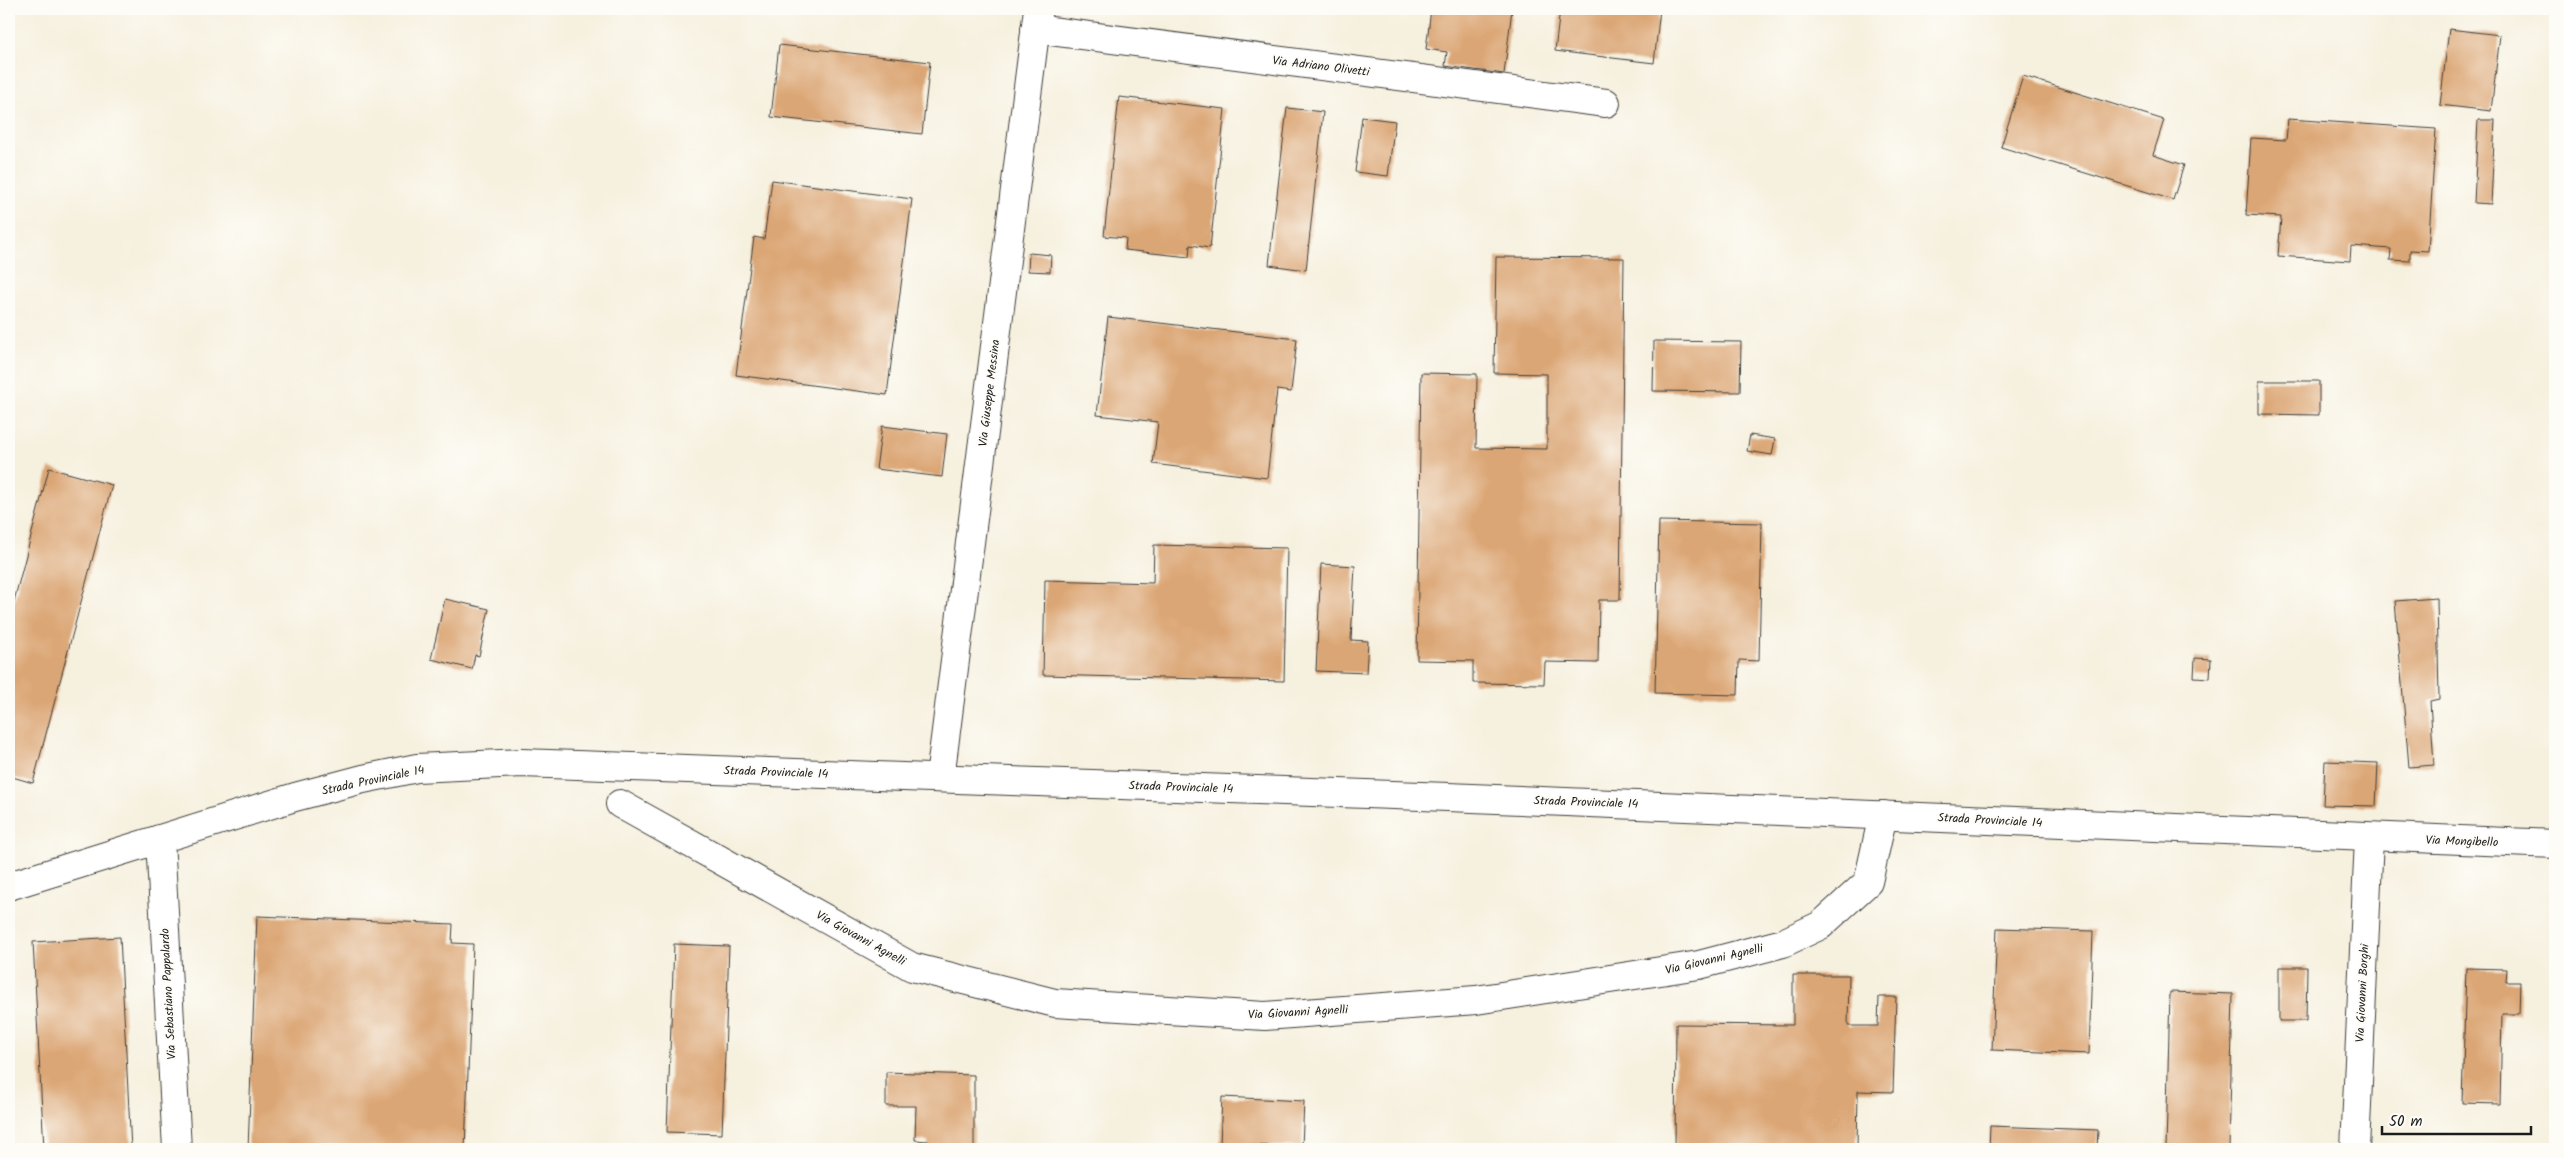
<svg xmlns="http://www.w3.org/2000/svg" width="2564" height="1158" viewBox="0 0 2564 1158" font-family="Kalam,sans-serif">
<rect width="100%" height="100%" fill="#fdfcf7"/>
<filter id="ink" filterUnits="userSpaceOnUse"><feTurbulence type="fractalNoise" baseFrequency=".02" numOctaves="2"/><feDisplacementMap in="SourceGraphic" scale="10" xChannelSelector="R" yChannelSelector="G"/><feConvolveMatrix kernelMatrix="1 2 1 2 8 2 1 2 1" color-interpolation-filters="sRGB"/></filter>
<filter id="wash" filterUnits="userSpaceOnUse"><feTurbulence type="fractalNoise" baseFrequency=".0096" numOctaves="4" result="noise"/><feDisplacementMap in="SourceGraphic" scale="20" xChannelSelector="R" yChannelSelector="G"/><feGaussianBlur stdDeviation="1.12" result="paint"/><feColorMatrix in="noise" values="0 0 0 0 0 0 0 0 0 0 0 0 0 0 0 0 0 1.4 0 .05"/><feComposite in="paint" operator="in"/></filter>
<g filter="url(#wash)">
<rect width="100%" height="100%" fill="#f6f0de"/>
<g id="blocks">
<g fill="#dba674">
<path d="M1431,9H1512L1504,74L1445,66L1447,52L1426,49Z"/>
<path d="M1560,9H1660L1654,63L1555,51Z"/>
<path d="M2449,29L2500,35L2491,111L2440,105Z"/>
<path d="M779,45L930,62L922,134L771,117Z"/>
<path d="M2023,76L2164,120L2153,155L2184,165L2173,200L2001,147Z"/>
<path d="M1119,97L1225,109L1210,248L1190,245L1189,257L1125,250L1126,238L1104,236Z"/>
<path d="M1287,108L1323,112L1306,270L1269,265Z"/>
<path d="M1362,117L1395,121L1388,176L1355,172Z"/>
<path d="M2288,119L2436,129L2428,251L2410,250V261L2390,260L2391,249L2351,246L2350,261L2278,256L2281,217L2246,215L2251,138L2286,140Z"/>
<path d="M2478,120H2495L2491,204L2474,203Z"/>
<path d="M772,180L912,199L887,395L736,375L754,237L764,239Z"/>
<path d="M1029,253L1051,255L1050,272L1028,271Z"/>
<path d="M1496,257L1624,258L1620,600H1599L1598,663L1545,662L1544,684L1473,683V661L1417,660L1421,373L1477,374L1476,448L1547,449V374L1494,373Z"/>
<path d="M1108,317L1297,339L1291,392L1277,390L1267,478L1153,464L1158,422L1097,415Z"/>
<path d="M1654,341L1741,342L1740,392L1653,391Z"/>
<path d="M2259,381H2319V415L2259,414Z"/>
<path d="M882,426L947,434L942,477L876,469Z"/>
<path d="M1750,435L1775,439L1772,455L1747,451Z"/>
<path d="M49,468L112,485L33,783L9,776V620Z"/>
<path d="M1659,521L1762,523L1759,661L1739,660L1738,695L1655,693Z"/>
<path d="M1154,545L1287,548L1284,681L1043,675L1045,580L1153,583Z"/>
<path d="M1321,564L1355,566L1351,640L1368,641L1366,673L1316,671Z"/>
<path d="M2437,598L2439,699L2430,701L2434,765L2409,767L2395,601Z"/>
<path d="M445,599L489,609L479,656L475,655L472,669L431,659Z"/>
<path d="M2195,658L2211,659L2210,678L2194,677Z"/>
<path d="M2325,761L2378,763L2376,806L2323,805Z"/>
<path d="M257,916L453,924L452,943L473,944L465,1149H248Z"/>
<path d="M1997,928L2093,931L2089,1054L1992,1050Z"/>
<path d="M120,937L131,1149H44L33,942Z"/>
<path d="M674,944L729,946L722,1134L667,1132Z"/>
<path d="M2279,967H2307L2306,1021H2279Z"/>
<path d="M2466,968L2507,969L2506,982H2520L2519,1014H2502L2500,1104L2462,1103Z"/>
<path d="M1793,975H1849L1848,1026H1878L1879,997H1896L1893,1092L1858,1091L1857,1149H1675L1676,1024L1793,1025Z"/>
<path d="M2170,992L2233,994L2229,1149H2166Z"/>
<path d="M886,1072L974,1075V1149H928V1141L915,1140L916,1106H886Z"/>
<path d="M1222,1097L1304,1101L1302,1147L1220,1144Z"/>
<path d="M1990,1126L2098,1130L2097,1149H1989Z"/>
</g>
</g>
</g>
<g filter="url(#ink)">
<use href="#blocks" fill-opacity="0" stroke="#3d3c39" stroke-width="1"/>
<g fill="none" stroke-linecap="round" stroke-linejoin="round">
<defs>
<g id="minor">
<path d="M1035,29L1606,103"/>
<path d="M940,778L1038,9"/>
<path d="M620,804L912,967L1055,1003L1265,1016L1476,1000L1699,965L1783,943L1821,925L1868,882L1883,815"/>
<path d="M160,839L177,1149"/>
<path d="M9,886L295,797L363,779L417,768L522,763L1448,797L2555,844"/>
<path d="M2355,1149L2369,838"/>
</g>
</defs>
<use href="#minor" stroke="#3d3c39" stroke-width="30"/>
<use href="#minor" stroke="#fff" stroke-width="28"/>
</g>
</g>
<g text-anchor="middle" stroke-width="4" stroke-linejoin="round" paint-order="stroke">
<g font-size="12" fill="#1c1c1c" stroke="#fdfcf7">
<text transform="translate(1321 66) rotate(7)" y="4">Via Adriano Olivetti</text>
<text transform="translate(989 393) rotate(-83)" y="4">Via Giuseppe Messina</text>
<text transform="translate(776 772) rotate(2)" y="4">Strada Provinciale 14</text>
<text transform="translate(373 780) rotate(-12)" y="4">Strada Provinciale 14</text>
<text transform="translate(1181 787) rotate(2)" y="4">Strada Provinciale 14</text>
<text transform="translate(1586 802) rotate(2)" y="4">Strada Provinciale 14</text>
<text transform="translate(1990 820) rotate(3)" y="4">Strada Provinciale 14</text>
<text transform="translate(2462 841) rotate(2)" y="4">Via Mongibello</text>
<text transform="translate(861 938) rotate(29)" y="4">Via Giovanni Agnelli</text>
<text transform="translate(1714 959) rotate(-13)" y="4">Via Giovanni Agnelli</text>
<text transform="translate(2362 993) rotate(-87)" y="4">Via Giovanni Borghi</text>
<text transform="translate(168 994) rotate(-93)" y="4">Via Sebastiano Pappalardo</text>
<text transform="translate(1298 1012) rotate(-3)" y="4">Via Giovanni Agnelli</text>
</g>
</g>
<rect width="2564" height="1158" fill="none" stroke="#fdfcf7" stroke-width="30"/>
<path d="M2382 1126v8h149v-8" fill="none" stroke="#1c1c1c" stroke-width="2.5"/>
<text x="2389" y="1126" font-size="15" fill="#1c1c1c" stroke="#fdfcf7" stroke-width="4" paint-order="stroke">50 m</text>
</svg>
